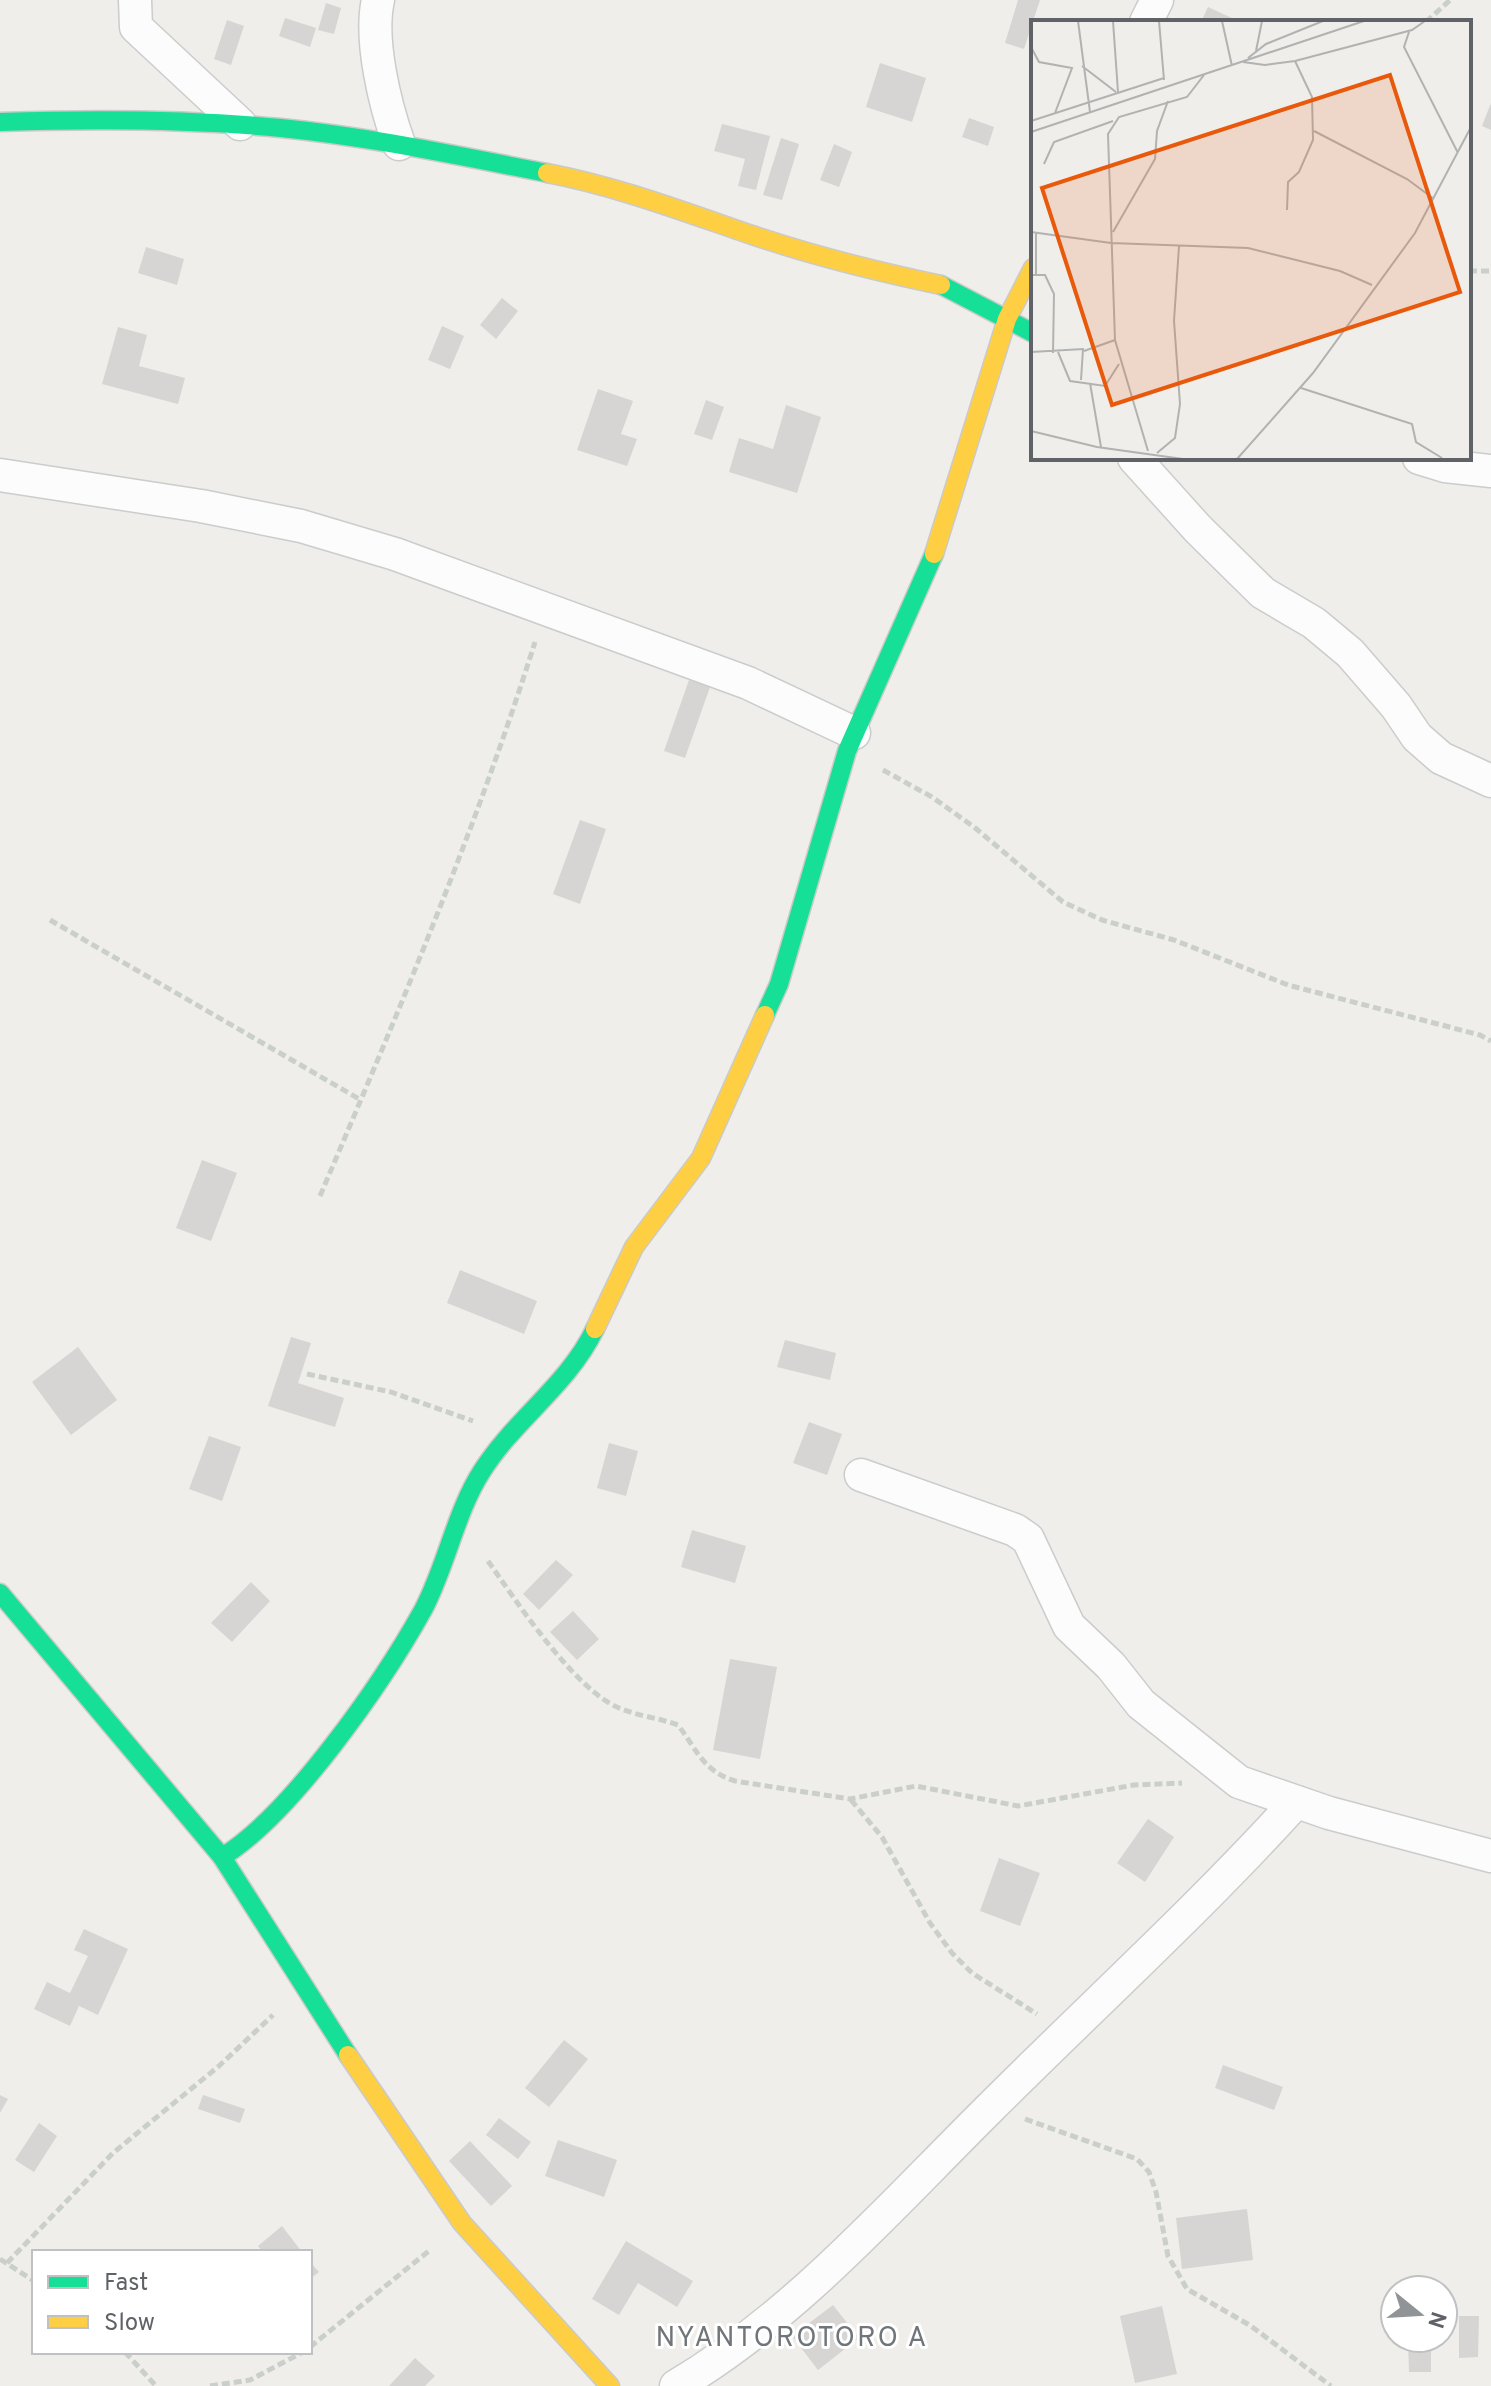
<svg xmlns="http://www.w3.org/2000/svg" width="1491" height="2386" viewBox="0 0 1491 2386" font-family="Overpass,sans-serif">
<rect width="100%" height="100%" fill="#efeeea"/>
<g fill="#d6d5d3">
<path d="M1018,0H1040L1024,49L1005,43Z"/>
<path d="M326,3L341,8L334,34L318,30Z"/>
<path d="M1208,7L1234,19L1232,22H1201Z"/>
<path d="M285,18L316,28L310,47L279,36Z"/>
<path d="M227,20L244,26L231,65L214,59Z"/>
<path d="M880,63L926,78L912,122L866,107Z"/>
<path d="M1491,103V130L1482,126Z"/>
<path d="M969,118L994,127L988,146L962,137Z"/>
<path d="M722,124L770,136L756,190L738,186L745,159L714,151Z"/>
<path d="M781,138L799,144L782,200L763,195Z"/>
<path d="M834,144L852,152L839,187L820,180Z"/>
<path d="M146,247L184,259L177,285L138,273Z"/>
<path d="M502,298L518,311L496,339L480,325Z"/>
<path d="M442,326L464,336L450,369L428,360Z"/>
<path d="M118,327L147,335L139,366L185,378L178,404L102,384Z"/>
<path d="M598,389L633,401L621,434L637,439L627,466L577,450Z"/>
<path d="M706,400L724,407L712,440L694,434Z"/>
<path d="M786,405L821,417L797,493L729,472L739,438L773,449Z"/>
<path d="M689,680L710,687L685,758L664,751Z"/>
<path d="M580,820L606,829L580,904L553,894Z"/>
<path d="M202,1160L237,1173L211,1241L176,1228Z"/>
<path d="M460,1270L537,1301L524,1334L447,1303Z"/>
<path d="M291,1337L311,1343L298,1383L344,1398L335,1427L268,1406Z"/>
<path d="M785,1340L836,1353L830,1380L777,1367Z"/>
<path d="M78,1347L117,1400L71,1435L32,1382Z"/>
<path d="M809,1422L842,1434L827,1475L793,1463Z"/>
<path d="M209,1436L241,1447L222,1501L189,1489Z"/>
<path d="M609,1443L638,1451L626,1496L597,1488Z"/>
<path d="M692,1530L746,1546L735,1583L681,1567Z"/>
<path d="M556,1560L573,1575L539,1610L523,1594Z"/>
<path d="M251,1582L270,1601L232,1642L211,1623Z"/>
<path d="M573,1611L599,1639L577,1660L550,1632Z"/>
<path d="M730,1659L777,1667L760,1759L713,1750Z"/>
<path d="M1148,1819L1174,1837L1145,1882L1117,1863Z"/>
<path d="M999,1858L1040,1873L1020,1926L980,1911Z"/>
<path d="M84,1929L128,1949L98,2015L79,2006L70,2026L34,2009L47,1982L70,1993L88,1956L74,1950Z"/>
<path d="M564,2040L588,2059L549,2107L525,2088Z"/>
<path d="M1223,2065L1283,2087L1274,2110L1215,2088Z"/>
<path d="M0,2095L8,2099L0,2113Z"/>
<path d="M203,2095L245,2109L240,2123L198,2109Z"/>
<path d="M499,2118L531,2142L518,2159L486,2135Z"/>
<path d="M39,2123L57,2136L34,2172L15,2160Z"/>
<path d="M558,2140L617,2160L604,2197L545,2176Z"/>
<path d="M470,2141L512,2186L491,2206L449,2161Z"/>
<path d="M1247,2209L1253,2260L1182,2269L1176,2218Z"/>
<path d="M282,2226L302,2252H263L258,2246Z"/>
<path d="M626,2241L693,2281L677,2307L638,2283L619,2315L592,2299Z"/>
<path d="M310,2262L319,2272L310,2279Z"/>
<rect x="1417" y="2283" width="21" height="7"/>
<path d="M833,2305L859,2338L818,2370L792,2336Z"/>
<path d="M1162,2306L1177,2374L1135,2383L1120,2316Z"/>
<path d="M1459,2316H1479L1478,2357L1459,2358Z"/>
<path d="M1408,2341H1431V2372H1409Z"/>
<path d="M415,2358L435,2376L425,2386H389Z"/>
</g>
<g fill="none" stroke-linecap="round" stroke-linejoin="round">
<defs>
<g id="street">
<path d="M135,0L136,27L240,124"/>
<path d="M378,0C369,40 385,105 399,144"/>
<path d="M1146,22L1157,0"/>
<path d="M1134,458L1198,529L1263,593L1314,623L1350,653L1396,706L1417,737L1441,758L1491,781"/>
<path d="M1419,458L1445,466L1491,471"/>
<path d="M0,475L201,506L301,526L395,554L748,683L854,733"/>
<path d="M861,1475L1015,1530L1028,1539L1069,1626L1111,1666L1141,1704L1239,1782L1329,1813L1491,1856"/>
<path d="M676,2386C795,2316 890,2207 988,2110C1091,2007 1198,1910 1296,1802"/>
</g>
<g id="fast">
<path d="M0,122C93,119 188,119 281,128C371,137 459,156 547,173"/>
<path d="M941,285L1033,333"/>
<path d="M765,1015L779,984L847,751L934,554"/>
<path d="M0,1593L222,1857L348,2055"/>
<path d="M222,1857C291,1815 383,1682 423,1610C446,1567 456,1511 482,1471C515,1419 568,1385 595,1329"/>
</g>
<g id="slow">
<path d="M547,173C620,187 687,213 758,237C818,257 879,272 941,285"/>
<path d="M934,554L1007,319L1033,268"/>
<path d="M595,1329L634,1247L701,1158L765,1015"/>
<path d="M348,2055L462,2223L610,2386"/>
</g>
</defs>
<use href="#street" stroke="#cbcccc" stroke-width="35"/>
<use href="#fast" stroke="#cacacb" stroke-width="21"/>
<use href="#slow" stroke="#cacacb" stroke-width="21"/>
<g stroke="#cacfcc" stroke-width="5" stroke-dasharray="8 4" stroke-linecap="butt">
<path d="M1426,22L1450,0"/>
<path d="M1469,271H1491"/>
<path d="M883,770L932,797L974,827L1063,902L1102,920L1174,940L1288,985L1480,1035L1491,1041"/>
<path d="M50,920L361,1100"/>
<path d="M320,1196C398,1013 475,832 535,642"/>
<path d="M307,1374L391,1392L473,1421"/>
<path d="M488,1561C516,1601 575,1690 619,1708C638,1716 659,1718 678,1725C697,1750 703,1771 735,1781L850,1799L916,1786L1018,1806L1134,1785L1182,1783"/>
<path d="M851,1800L882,1837L930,1923L952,1953L972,1973L1037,2014"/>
<path d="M1025,2119L1137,2159L1149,2172L1156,2192L1168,2256L1187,2289L1251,2326L1331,2386"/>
<path d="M0,2259L34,2281"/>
<path d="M7,2263L113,2153L219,2066L273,2015"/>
<path d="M310,2347L430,2250"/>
<path d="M125,2352L156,2386"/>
<path d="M210,2386L250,2380L303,2352"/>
</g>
<use href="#street" stroke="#fdfcfc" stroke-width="32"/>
<use href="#fast" stroke="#16e098" stroke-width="18"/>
<use href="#slow" stroke="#ffcf43" stroke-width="18"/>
</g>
<g text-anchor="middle" stroke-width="6" stroke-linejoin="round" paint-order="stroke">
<g font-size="28" letter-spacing="2" fill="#70757a" stroke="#fff">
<text x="792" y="2346">NYANTOROTORO A</text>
</g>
</g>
<g transform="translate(1031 20)">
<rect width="440" height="440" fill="#efeeea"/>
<path fill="none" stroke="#b1b2b2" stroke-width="2" d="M47,1L59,92M82,1L87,72M128,1L133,60M191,1L201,46M378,12L373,27L427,133M0,27L8,42L41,48L24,93M225,31L231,1M217,38L235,24L292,1M212,42L234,45L264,41L381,10L394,1M51,46L85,72M0,101L133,58M283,111L376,159L403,179M0,112L333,1M13,144L23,122L82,101M256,190L257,162L268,152L282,120L281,77L264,41M0,212L80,223L217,228L309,251L341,265M82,212L124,139L126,111L137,81M0,255H5V213M5,255H14L23,274L22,333M53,331L84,320M0,332L52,329L50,360M27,332L39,361L74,366L88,344M59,363L70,427M270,368L381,404L385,422L411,438M0,411L66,427L152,439M117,431L84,320L77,114L88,97L156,77L173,55M126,433L144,418L149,384L143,301L148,226M206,439L282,353L384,213L440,107"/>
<path fill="#e8590c" fill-opacity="0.15" stroke="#e8590c" stroke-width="4" d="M359,55L429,272L81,385L11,168Z"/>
<rect width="440" height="440" fill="none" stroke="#5f6368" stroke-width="4"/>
</g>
<rect x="32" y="2250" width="280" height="104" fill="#ffffff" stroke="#bfc1c3" stroke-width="2"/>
<rect x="48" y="2276" width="40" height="12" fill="#16e098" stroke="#bfc1c3" stroke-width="2"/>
<text x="104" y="2290" font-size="24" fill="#5f6368">Fast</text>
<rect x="48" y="2316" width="40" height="12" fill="#ffcf43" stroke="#bfc1c3" stroke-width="2"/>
<text x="104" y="2330" font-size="24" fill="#5f6368">Slow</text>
<g transform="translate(1419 2314) rotate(108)"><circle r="38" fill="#ffffff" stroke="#bfc1c3" stroke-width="2"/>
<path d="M0-6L14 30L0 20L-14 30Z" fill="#919496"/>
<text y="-12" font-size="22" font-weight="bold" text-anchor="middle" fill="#5f6368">N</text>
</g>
</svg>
